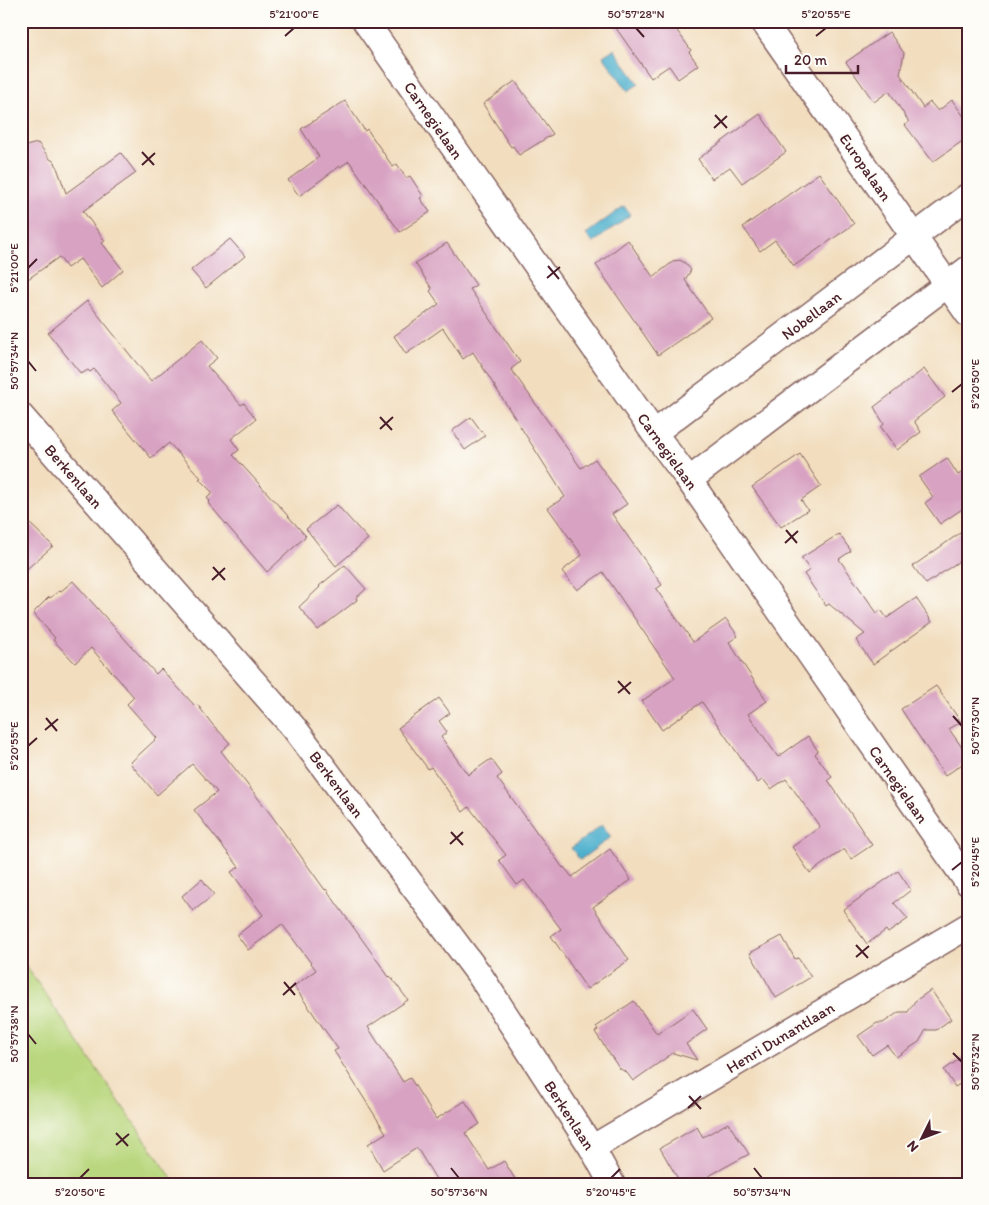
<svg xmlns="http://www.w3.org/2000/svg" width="989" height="1205" viewBox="0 0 989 1205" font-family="Itim,sans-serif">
<rect width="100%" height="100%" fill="#fdfcf7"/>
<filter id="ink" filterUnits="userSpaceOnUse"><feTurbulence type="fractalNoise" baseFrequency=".02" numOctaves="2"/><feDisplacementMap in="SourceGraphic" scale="10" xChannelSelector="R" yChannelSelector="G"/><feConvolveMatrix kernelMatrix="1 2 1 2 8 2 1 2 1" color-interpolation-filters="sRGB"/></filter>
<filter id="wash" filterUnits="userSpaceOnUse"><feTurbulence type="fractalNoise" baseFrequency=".0096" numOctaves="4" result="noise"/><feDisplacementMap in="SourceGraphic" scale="20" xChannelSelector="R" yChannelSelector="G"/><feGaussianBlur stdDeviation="1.12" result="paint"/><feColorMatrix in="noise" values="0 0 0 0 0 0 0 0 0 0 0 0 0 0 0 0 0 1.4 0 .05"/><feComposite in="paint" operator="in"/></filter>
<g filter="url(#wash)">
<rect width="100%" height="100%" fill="#f2debf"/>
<path fill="#b9d77e" stroke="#827b54" d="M21,959L28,969L176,1184H21Z"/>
<g fill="#4eb0cd" stroke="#4c687c">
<path d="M614,49L639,84L628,91L603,56Z"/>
<path d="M624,206L630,215L593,243L586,234Z"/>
<path d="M602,825L611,837L580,860L571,848Z"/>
</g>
<g id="blocks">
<g fill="#d8a3c2">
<path d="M611,21H670L691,50L689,52L698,65L678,79L669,66L651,78Z"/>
<path d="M889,32L904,53L900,74L923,108L930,102L938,111L952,100L968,122V137L933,162L905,125L909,122L889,91L874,102L846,62Z"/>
<path d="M515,81L553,134L519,155L513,146L511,147L483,104Z"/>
<path d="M345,101L365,131L367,129L393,167L397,164L406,178L410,176L423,196L420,198L430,212L400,232L349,161L340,167V166L299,196L288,180L319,157L301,129Z"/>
<path d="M760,114L786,152L742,183L730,167L712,179L698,159Z"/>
<path d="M38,143L50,159L55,162L66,193L121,153L136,173L83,211L105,241L102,243L123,270L102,288L80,259L67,268L59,257L21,284V147Z"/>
<path d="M819,173L854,224L794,266L775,240L760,251L743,227Z"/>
<path d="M230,239L245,256L206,288L191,270Z"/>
<path d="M628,240L653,277L674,261L680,260L685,263L691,270L685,280L711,318L658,355L596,265Z"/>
<path d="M447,243L476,285L470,289L520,362L511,369L581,468L595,459L627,504L612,514L662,585L656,589L693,642L726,619L738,636L729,642L767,701L748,714L778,757L808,736L818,751L815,754L832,777L828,780L872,845L851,859L844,849L810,873L792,847L820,827L786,779L771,789L763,779L758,783L702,702L662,730L642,701L675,678L603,572L577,590L562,571L582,555L548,508L565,497L473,352L463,359L443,328L406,354L394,336L439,304L430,291L432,289L415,263Z"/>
<path d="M87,301L151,381L202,340L217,358L207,366L241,405L244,403L256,419L231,439L239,450L233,455L306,536L267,572L208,503L210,501L207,498L213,493L199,479L201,478L169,443L151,458L112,411L121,403L94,369L90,372L88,370L81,374L48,333Z"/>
<path d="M924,369L945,397L914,421L921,432L897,450L881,427L884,424L874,407Z"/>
<path d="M471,417L485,436L465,450L452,431Z"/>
<path d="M800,454L821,486L801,500L808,510L781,527L752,487Z"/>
<path d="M947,458L958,475L968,468V505L940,524L925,503L933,497L919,477Z"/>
<path d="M337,505L368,539L336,566L306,529Z"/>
<path d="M21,515L53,546L21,574Z"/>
<path d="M960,533L968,544V555L926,584L913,566Z"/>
<path d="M839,534L851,551L839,559L877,613L881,610L887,618L916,598L932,622L873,664L856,640L865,634L829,604L826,606L804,574L810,570L801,558Z"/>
<path d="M345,565L366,589L356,598L357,600L318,630L299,607L320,587L319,586Z"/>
<path d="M73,581L156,674L161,669L195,706L197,704L212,724L230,743L221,751L272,816L325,890L326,889L389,977L390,976L408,1000L368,1027L403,1082L410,1078L436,1119L465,1101L480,1124L465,1133L489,1170L504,1161L518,1184H439L417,1148L383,1170L368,1144L386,1133L334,1051L338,1049L294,986L316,970L282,924L248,950L237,935L263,915L231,872L239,867L194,810L217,792L192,764L157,795L130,763L157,738L127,704L134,697L91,648L75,663L53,640L55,638L33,613L49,597L50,598L59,591L60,592Z"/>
<path d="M936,686L961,722L949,729L968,756V760L945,776L901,709Z"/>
<path d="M439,698L450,713L439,721L447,732L441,737L468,775L491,759L502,774L497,778L563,868L564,867L572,877L610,849L631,880L593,907L629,960L587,989L551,936L561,929L524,880L517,885L499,860L506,855L469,807L463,812L431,767L428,769L398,728Z"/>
<path d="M898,871L911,890L894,903L908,919L888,933L886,930L867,944L843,910Z"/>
<path d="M202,879L214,895L193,911L182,896Z"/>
<path d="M782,936L795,959L798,958L811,977L776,998L750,953Z"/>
<path d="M931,990L951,1019L936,1030H926L919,1042L896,1057L887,1045L872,1055L858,1036L877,1023H883L899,1012H908L915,1001Z"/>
<path d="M634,1001L657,1034L693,1009L707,1029L686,1044L697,1060L673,1053L633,1081L627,1073L619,1068L595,1032L598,1030L596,1027Z"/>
<path d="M968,1053V1079L955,1087L944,1070Z"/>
<path d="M728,1123L749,1154L694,1184H681L660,1148L697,1127L703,1137Z"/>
</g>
</g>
</g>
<g filter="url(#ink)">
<use href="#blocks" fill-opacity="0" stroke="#85625f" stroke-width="1"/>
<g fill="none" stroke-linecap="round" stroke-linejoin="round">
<defs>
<g id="minor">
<path d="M365,21L654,433L689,480L968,883"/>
<path d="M763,21L968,314"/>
<path d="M21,416L295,729L479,974L592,1148L612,1184"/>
<path d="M654,433L968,196"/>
<path d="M689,480L968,269"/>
<path d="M592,1148L968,926"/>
</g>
</defs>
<use href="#minor" stroke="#85625f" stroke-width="28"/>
<use href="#minor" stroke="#fff" stroke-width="25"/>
</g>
</g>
<path fill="none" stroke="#4a1f2b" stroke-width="2" d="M636,28L644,37M285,36L294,28M816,36L826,28M715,115L727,128M714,128L727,116M142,152L154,165M142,165L155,153M548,266L559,279M28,268L37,259M547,278L560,267M28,361L36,371M952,392L962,384M380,417L392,430M380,429L393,417M786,530L797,543M785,543L798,531M213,567L225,580M212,580L225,568M618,681L630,694M618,693L631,682M953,716L962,726M46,718L57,731M45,730L58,719M28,746L37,738M451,832L463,845M450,844L463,832M952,870L962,862M856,945L868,958M856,957L869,946M284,982L295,995M283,995L296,983M28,1034L36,1044M953,1053L962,1062M689,1096L701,1109M688,1108L701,1096M116,1133L128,1146M116,1145L129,1134M451,1168L459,1178M754,1168L762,1178M80,1178L89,1169M611,1178L620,1169"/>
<g text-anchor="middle" stroke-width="5" stroke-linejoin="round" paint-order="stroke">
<g font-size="16" fill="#4a1f2b" stroke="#fdfcf7">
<text transform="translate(434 120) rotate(55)" y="6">Carnegielaan</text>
<text transform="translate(866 167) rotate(55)" y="6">Europalaan</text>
<text transform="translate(811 315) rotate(-37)" y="6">Nobellaan</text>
<text transform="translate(668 451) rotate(54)" y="6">Carnegielaan</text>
<text transform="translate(74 476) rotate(49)" y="6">Berkenlaan</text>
<text transform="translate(337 784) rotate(53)" y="6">Berkenlaan</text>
<text transform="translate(899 784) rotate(55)" y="6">Carnegielaan</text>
<text transform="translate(780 1037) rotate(-31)" y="6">Henri Dunantlaan</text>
<text transform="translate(570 1115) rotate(57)" y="6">Berkenlaan</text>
</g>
</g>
<rect width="989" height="1205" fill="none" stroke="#fdfcf7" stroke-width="55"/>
<g transform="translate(922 1138) rotate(228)" stroke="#fdfcf7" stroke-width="4" paint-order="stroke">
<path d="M0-4L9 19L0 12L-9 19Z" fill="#4a1f2b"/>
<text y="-8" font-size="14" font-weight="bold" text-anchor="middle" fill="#4a1f2b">N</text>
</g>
<path d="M786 65v8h72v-8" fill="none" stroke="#4a1f2b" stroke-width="2.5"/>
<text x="794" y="65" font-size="15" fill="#4a1f2b" stroke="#fdfcf7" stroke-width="4" paint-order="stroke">20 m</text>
<rect x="28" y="28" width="934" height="1150" fill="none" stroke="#4a1f2b" stroke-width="2"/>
<g font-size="12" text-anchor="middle" fill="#4a1f2b">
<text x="294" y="18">5°21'00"E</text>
<text x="636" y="18">50°57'28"N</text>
<text x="826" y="18">5°20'55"E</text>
<text transform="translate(14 268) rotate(-90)" y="4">5°21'00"E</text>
<text transform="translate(14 361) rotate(-90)" y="4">50°57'34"N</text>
<text transform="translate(975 384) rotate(-90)" y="4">5°20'50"E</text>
<text transform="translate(975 726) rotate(-90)" y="4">50°57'30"N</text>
<text transform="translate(14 746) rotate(-90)" y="4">5°20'55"E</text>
<text transform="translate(975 862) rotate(-90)" y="4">5°20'45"E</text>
<text transform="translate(14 1034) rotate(-90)" y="4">50°57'38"N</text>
<text transform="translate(975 1062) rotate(-90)" y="4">50°57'32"N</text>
<text x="80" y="1196">5°20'50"E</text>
<text x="459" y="1196">50°57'36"N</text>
<text x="611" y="1196">5°20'45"E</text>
<text x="762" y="1196">50°57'34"N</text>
</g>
</svg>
